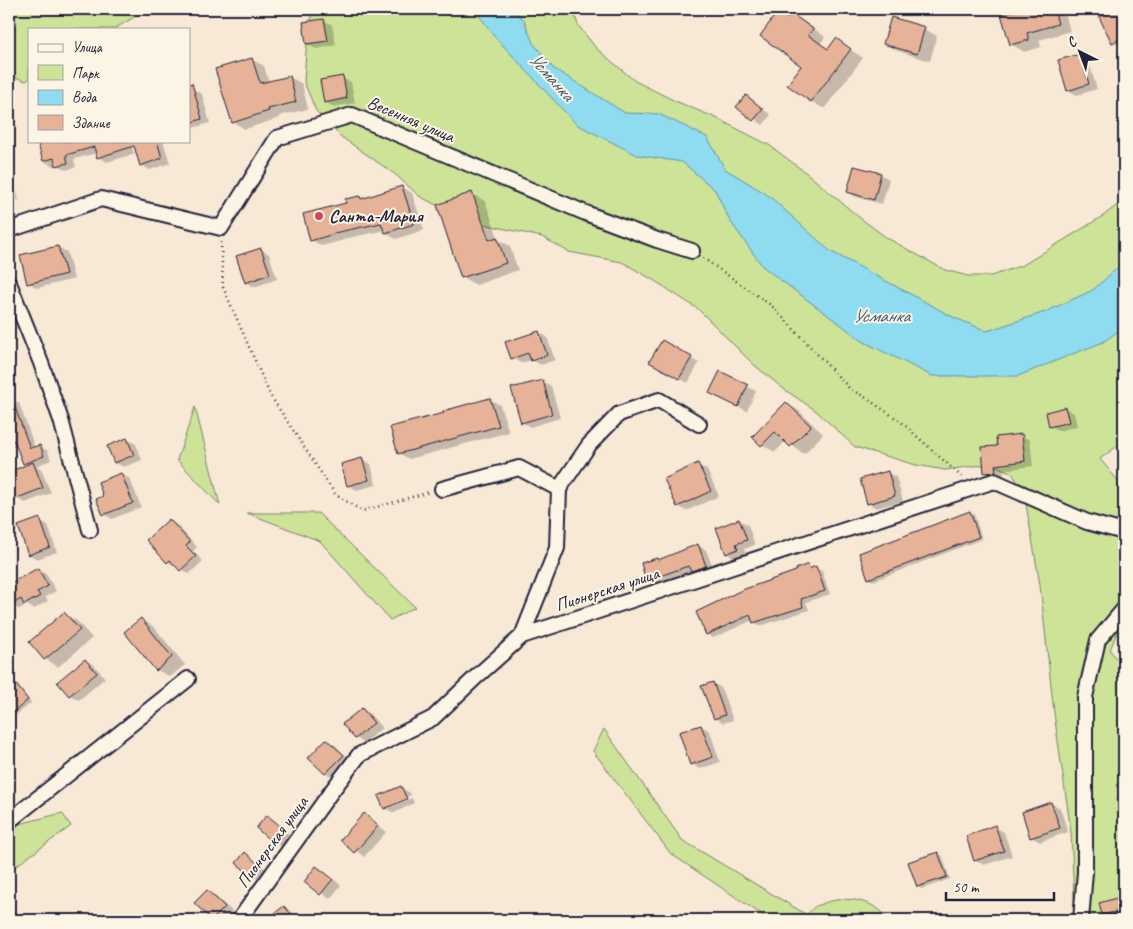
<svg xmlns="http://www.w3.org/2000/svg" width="1133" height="929" viewBox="0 0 1133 929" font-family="Caveat,sans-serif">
<rect width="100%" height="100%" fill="#f8e8d6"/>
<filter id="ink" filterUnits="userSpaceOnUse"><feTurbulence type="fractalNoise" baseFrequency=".02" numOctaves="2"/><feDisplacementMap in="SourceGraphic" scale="10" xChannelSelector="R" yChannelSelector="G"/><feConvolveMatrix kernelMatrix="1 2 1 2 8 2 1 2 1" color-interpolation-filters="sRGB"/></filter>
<g filter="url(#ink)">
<g fill="#cde398" stroke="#78826a">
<path d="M9,9H148L114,29H29V79L26,81L9,75Z"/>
<path d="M313,9H573L578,25L596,48L635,81L673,100L716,118L769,145L809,175L860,218L887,238L945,270L968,276H991L1023,265L1103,216L1124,200V441L1100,459L1124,488V615L1110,650L1124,669V781L1117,799L1124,808V920H1075L1071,832L1054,713L1040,585L1025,498L1020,486L1012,473L998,467L982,465L945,470L916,465L855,447L815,410L785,390L753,364L698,309L655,281L622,262L569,252L542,237L465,220L419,196L396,175L340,136L316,111L304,82L306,51Z"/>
<path d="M195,407L220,505L177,460Z"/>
<path d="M247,513H318L415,607L390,620L320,541Z"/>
<path d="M604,729L682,840L807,915C810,911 814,906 819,905C844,894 873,899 890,920H770L671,854L593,751Z"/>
<path d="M62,813L71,826L9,871V838L19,824Z"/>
</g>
<path fill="#8fdbef" stroke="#6391a7" d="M474,9H512L524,20L533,43L544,56L553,68L625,113L659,114L707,137L725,169L768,195L830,251L955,318L987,331L1045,312L1093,290L1124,262V327L1103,342L1018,376H932L864,342L763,267L730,221L715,190L682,162L637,155L576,124L497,39Z"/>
<g fill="#0003">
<path d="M1026,9H1064L1070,31L1039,40L1041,47L1024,52L1011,44L1003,15Z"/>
<path d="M1119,9L1124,11V46L1122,47L1113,42L1101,18Z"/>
<path d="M778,13L789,19L792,15L805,22L825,37L820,44L829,50L836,40L863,58L824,109L811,101L803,66Z"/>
<path d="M324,20L332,25L336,45L316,49L307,44Z"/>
<path d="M924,29L937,36L930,61L898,51L885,44Z"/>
<path d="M1080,55L1088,60L1097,89L1077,95L1068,90Z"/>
<path d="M251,59L264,66L269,82L290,77L302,84L308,109L279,116L280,118L245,129L233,122Z"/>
<path d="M342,78L351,82L355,103L334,107L325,102Z"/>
<path d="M193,89L202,94L210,123L189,129V91Z"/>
<path d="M746,97L771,115L763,125L738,107Z"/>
<path d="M38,141H130L134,154L107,162L98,157L97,153L74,159L76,167L66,170L57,164L52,166L44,161Z"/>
<path d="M134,141H163L170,163L150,170L141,165Z"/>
<path d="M9,172L12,174L19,200L9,202Z"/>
<path d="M880,174L889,179L882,204L856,197L848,192Z"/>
<path d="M402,187L412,193L424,230L396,239L386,233L385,230L344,239V240L322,246L311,240L347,203L360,197L364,199Z"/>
<path d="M472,194L485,201L499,240L510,246L518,270L476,285L462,277Z"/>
<path d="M58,247L67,252L74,279L37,288L29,283L22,256Z"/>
<path d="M260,249L269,254L277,279L254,287L246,282Z"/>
<path d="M539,332L547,337L555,360L541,365L532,360L521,363L512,358Z"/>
<path d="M662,342L699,363L688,383L651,362Z"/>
<path d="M720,373L756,391L747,411L719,397Z"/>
<path d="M542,381L551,386L560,418L530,427L522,422Z"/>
<path d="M11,399L19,403L35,448L40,446L48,451L51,460L36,466L41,469L51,493L25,503L16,498L9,479V473L28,465L24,463L18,446L9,449V400Z"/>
<path d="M490,399L500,405L509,432L409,459L399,453L446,414Z"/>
<path d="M1124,399V418L1119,401Z"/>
<path d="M786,403L799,411L823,434L804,454L786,441L775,452L762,445Z"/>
<path d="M1065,408L1074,413L1077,426L1059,431L1051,426Z"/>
<path d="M1021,435L1030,440L1033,466L1003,470L1004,476L994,477L985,472L999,447Z"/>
<path d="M127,439L136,444L142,460L124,467L115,463Z"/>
<path d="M362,459L371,464L376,485L357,490L348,485Z"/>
<path d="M698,465L707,470L719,496L686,511L678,506Z"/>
<path d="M888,473L896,477L903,501L876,508L868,503Z"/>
<path d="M121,474L130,479L141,507L112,519L104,514Z"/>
<path d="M970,512L974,514L982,539L873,581L869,579L860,554Z"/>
<path d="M39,520L48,525L57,552L37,559L29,554Z"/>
<path d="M739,520L748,525L755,545L744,549L746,554L735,558L727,553Z"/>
<path d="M170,521L177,525L197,547L193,551L203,561L189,574L176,565L175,566L168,562Z"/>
<path d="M698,545L706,550L714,570L700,576L693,572L655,585L647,580L657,559L659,561Z"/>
<path d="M808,566L822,571L830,594L806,602L809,610L760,626L754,622L753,620L713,638L707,634Z"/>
<path d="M38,569L46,574L56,591L45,597L48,601L34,609L27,605L19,609L10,605L9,601V585Z"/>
<path d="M64,614L77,621L92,638L58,667L45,659Z"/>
<path d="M141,619L154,627L185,665L170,677L157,670Z"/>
<path d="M85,660L94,665L105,678L79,700L70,695L59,682Z"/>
<path d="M14,683L17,685L31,703L9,721V687Z"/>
<path d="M713,683L721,688L733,720L723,723L715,718Z"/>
<path d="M362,709L370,714L382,728L364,743L356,738Z"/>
<path d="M701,726L710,731L720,762L700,769L691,764Z"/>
<path d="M326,740L335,745L351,761L334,778L326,773L309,758Z"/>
<path d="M401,788L410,793L411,795L389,806V808L412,798L414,803L394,813L385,808Z"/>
<path d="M1051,803L1060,808L1068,832L1040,842L1031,837Z"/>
<path d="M364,815L386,832L364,857L342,840Z"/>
<path d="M267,817L292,836L283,847L274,843Z"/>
<path d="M995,827L1004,832L1012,856L984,865L975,860Z"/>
<path d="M938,853L942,855L950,879L922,889L918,887Z"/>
<path d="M245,854L266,869L258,878L249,873Z"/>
<path d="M317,867L341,885L330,899L305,881Z"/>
<path d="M207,891L215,896L233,912L225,920L213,919L196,903Z"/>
<path d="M1124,897V920L1120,915L1109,918L1103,915L1100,904Z"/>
<path d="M284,907L292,912L299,920H269Z"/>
</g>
<g fill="#e6b398" stroke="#22223b">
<path d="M1021,9H1054L1058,24L1027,33L1029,40L1010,45L1001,14Z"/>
<path d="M1116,9H1121L1124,15V37L1112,43L1099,17Z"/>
<path d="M778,11L787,18L791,13L813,29L808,35L828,49L836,38L851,49L811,102L787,85L801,66L760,36Z"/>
<path d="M891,17L925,27L917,54L883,44Z"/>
<path d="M324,19L328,41L306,44L303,22Z"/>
<path d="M1080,54L1089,84L1067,91L1058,60Z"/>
<path d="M252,58L260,83L290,76L296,102L268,109L269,111L232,123L215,69Z"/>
<path d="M343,76L347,98L324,103L320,80Z"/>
<path d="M192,83L202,119L189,123V84Z"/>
<path d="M746,95L763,109L753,121L736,107Z"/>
<path d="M37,141H157L162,158L140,166L134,146L97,158L94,147L66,155L68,163L56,166L54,158L43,161Z"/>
<path d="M854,166L881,173L874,200L847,192Z"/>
<path d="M402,186L414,224L385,233L381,223L334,233V234L310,241L303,214L346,203L345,199L360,196L361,199Z"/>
<path d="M472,192L489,240L497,237L506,263L461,278L437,205Z"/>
<path d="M58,246L66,274L27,284L20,255Z"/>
<path d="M261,248L270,274L245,283L236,256Z"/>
<path d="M539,331L547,355L531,361L528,353L511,359L505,342Z"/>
<path d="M662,340L692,357L679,379L649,362Z"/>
<path d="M720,371L748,385L738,407L709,393Z"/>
<path d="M543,380L552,414L521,423L511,388Z"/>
<path d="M9,394H10L30,448L40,445L44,456L23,464L14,440L9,442Z"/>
<path d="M490,398L499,426L398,454L390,427L444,413L443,411Z"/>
<path d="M786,402L811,426L790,447L775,432L761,446L752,437Z"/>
<path d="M1065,407L1069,422L1049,427L1046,412Z"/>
<path d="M1022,434L1025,461L995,465L996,472L984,473L982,447L997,446L996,437Z"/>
<path d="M127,438L134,455L114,463L107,446Z"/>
<path d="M362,458L369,480L347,486L341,464Z"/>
<path d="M33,462L43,488L15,499L9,482V472Z"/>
<path d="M698,463L711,491L677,507L664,479Z"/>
<path d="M888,471L895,496L867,504L860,479Z"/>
<path d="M121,473L133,503L103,515L96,499L103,496L98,482Z"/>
<path d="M970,511L979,537L868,579L859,553Z"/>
<path d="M40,518L50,547L28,555L18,526Z"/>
<path d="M169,519L190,542L186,546L196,556L180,571L170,560L167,563L146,540Z"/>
<path d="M739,519L747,540L736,544L738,549L726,554L716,528Z"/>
<path d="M698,544L706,566L691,571L688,566L646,581L641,563L657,558L658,560Z"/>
<path d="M808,564L809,569L816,566L825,591L801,599L803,607L753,623L750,615L706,635L696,612L742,590L796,571V569Z"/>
<path d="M38,568L48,586L37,592L40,596L24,605L21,599L9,606V584Z"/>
<path d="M64,612L80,630L44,660L29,642Z"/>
<path d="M141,618L172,657L156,671L124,632Z"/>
<path d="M85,659L97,673L69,696L57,682Z"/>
<path d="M9,675L28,700L9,716Z"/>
<path d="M713,682L725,715L714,719L701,686Z"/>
<path d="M362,708L374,723L355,739L342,724Z"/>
<path d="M701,725L713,757L690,765L679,732Z"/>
<path d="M326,739L344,755L325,774L308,758Z"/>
<path d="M401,786L407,799L384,809L378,796Z"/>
<path d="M1051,802L1060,828L1030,838L1022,812Z"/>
<path d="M364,813L378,826L354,853L340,840Z"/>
<path d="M267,815L285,830L274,844L256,828Z"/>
<path d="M995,825L1004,851L974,861L966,836Z"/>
<path d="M245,852L258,864L249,874L236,863Z"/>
<path d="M938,852L947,877L917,887L908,862Z"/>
<path d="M316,866L333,879L320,895L304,882Z"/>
<path d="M207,890L225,907L212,920L194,903Z"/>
<path d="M1124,896V910L1102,915L1099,903Z"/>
<path d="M284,906L296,920H266Z"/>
</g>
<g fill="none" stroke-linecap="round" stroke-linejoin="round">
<defs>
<g id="street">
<path d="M9,230L101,199L221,228L277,138L352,115L588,214L657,240L692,251"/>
<path d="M9,283L41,363L61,420L90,530"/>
<path d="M442,489L519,468L559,489"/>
<path d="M522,636L557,548L559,489L589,445L619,414L659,400L699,424"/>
<path d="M9,821L188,679"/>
<path d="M9,919L10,920"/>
<path d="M239,920L331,792L359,755L433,718L476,677L522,636L994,481L1087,522L1124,532"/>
<path d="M1081,920L1085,872V697L1098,640L1124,609"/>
</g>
</defs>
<use href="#street" stroke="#22223b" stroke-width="18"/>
<g stroke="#22223b" stroke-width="2.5" stroke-dasharray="1 4" stroke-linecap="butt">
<path d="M221,242L223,287L270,395L335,494L362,511L430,492"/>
<path d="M703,258L772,306L850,389L863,396L900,421L963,478"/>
</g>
<use href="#street" stroke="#fcf5e5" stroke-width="14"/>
</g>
</g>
<circle fill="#d1495b" stroke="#fcf5e5" stroke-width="2" cx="319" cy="216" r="5"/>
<g text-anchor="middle" stroke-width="4" stroke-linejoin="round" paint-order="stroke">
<g font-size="18" fill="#22223b" stroke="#fcf5e5">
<text transform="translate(411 119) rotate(23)" y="6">Весенняя улица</text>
<text transform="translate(607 589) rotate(-18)" y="6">Пионерская улица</text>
<text transform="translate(272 842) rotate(-54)" y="6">Пионерская улица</text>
</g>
<g font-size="18" font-weight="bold" fill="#22223b" stroke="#fcf5e5" text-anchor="start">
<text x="329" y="222">Санта-Мария</text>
</g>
<g font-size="19" font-style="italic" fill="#435a71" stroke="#fcf5e5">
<text transform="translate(552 76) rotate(48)" y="7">Усманка</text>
<text x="881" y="322">Усманка</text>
</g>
</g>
<rect width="1133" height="929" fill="none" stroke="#fcf5e5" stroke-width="30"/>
<rect x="15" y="15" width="1103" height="899" fill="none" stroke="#22223b" stroke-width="2" filter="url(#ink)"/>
<rect x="28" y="28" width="162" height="115" fill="#fcf5e5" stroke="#a5a1a1"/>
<rect x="38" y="44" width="25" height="8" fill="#fcf5e5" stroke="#a5a1a1"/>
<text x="72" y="52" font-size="15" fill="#22223b">Улица</text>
<rect x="38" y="65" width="25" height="15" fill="#cde398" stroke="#a5a1a1"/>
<text x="72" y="78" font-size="15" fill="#22223b">Парк</text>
<rect x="38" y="90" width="25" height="15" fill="#8fdbef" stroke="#a5a1a1"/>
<text x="72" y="102" font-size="15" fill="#22223b">Вода</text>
<rect x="38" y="115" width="25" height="15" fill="#e6b398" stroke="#a5a1a1"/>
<text x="72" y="128" font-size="15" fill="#22223b">Здание</text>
<g transform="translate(1080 52) rotate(318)" stroke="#fcf5e5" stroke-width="4" paint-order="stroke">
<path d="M0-4L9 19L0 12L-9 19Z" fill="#22223b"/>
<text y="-8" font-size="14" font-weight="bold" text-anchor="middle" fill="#22223b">С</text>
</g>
<path d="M946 892v8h108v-8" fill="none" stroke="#22223b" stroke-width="2.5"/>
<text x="953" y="892" font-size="15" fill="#22223b" stroke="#fcf5e5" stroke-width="4" paint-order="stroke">50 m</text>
</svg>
